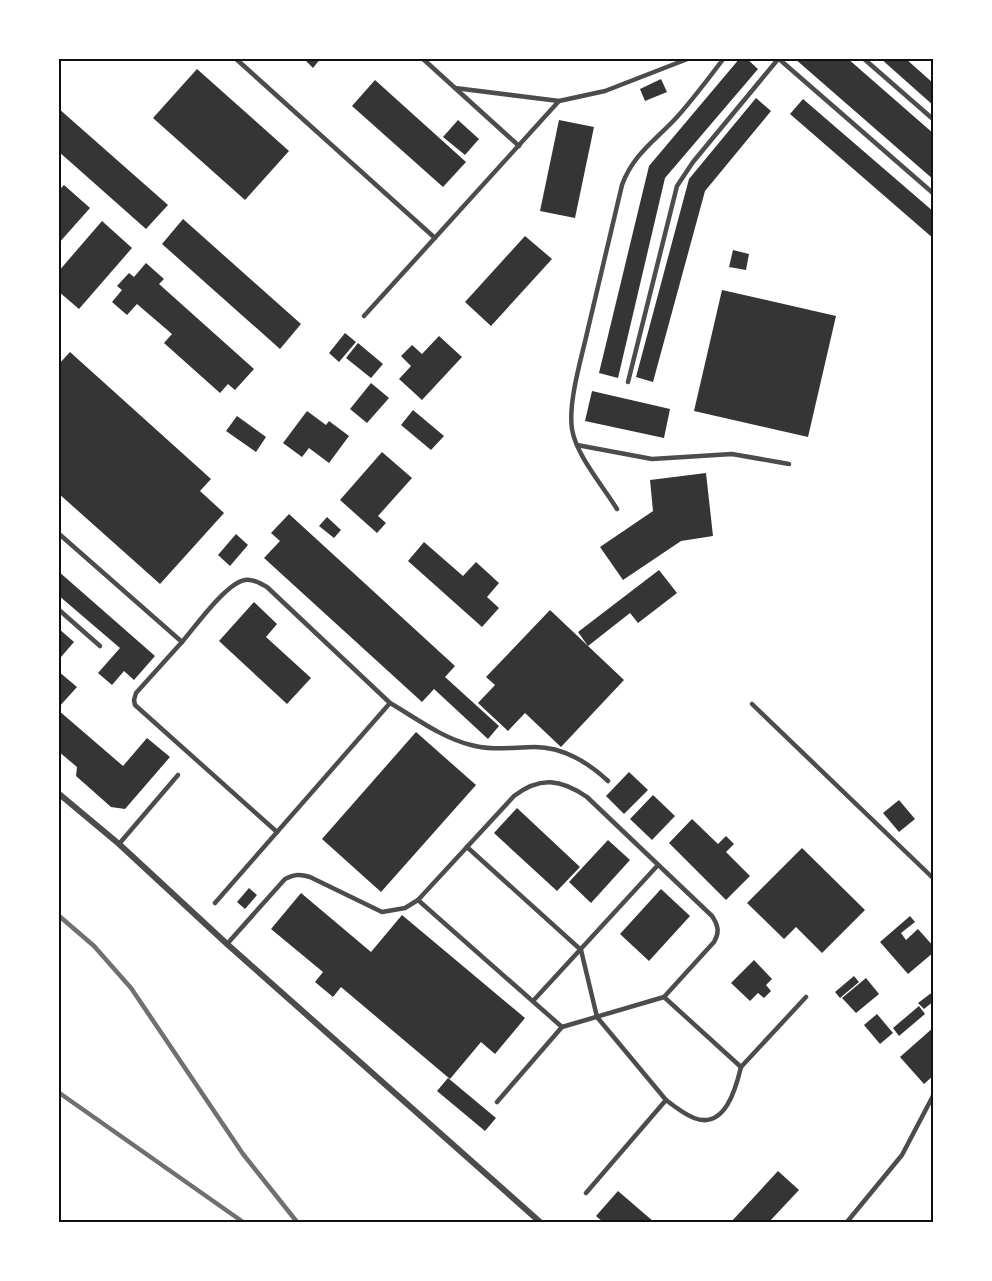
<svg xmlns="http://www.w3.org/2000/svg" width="992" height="1281" viewBox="0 0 992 1281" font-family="Manrope,sans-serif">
<rect width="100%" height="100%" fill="#fff"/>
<g fill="#353535">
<path d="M303,58H321L313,68Z"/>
<path d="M740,58H746L758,69L665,178L618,378L599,373L649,166Z"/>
<path d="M794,58H847L934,134V180Z"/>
<path d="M880,58H905L934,84V106Z"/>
<path d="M197,69L289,151L245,200L153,118Z"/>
<path d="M661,79L667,92L645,101L640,89Z"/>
<path d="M375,80L466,162L443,187L352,106Z"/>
<path d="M756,98L771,111L705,191L653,382L636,377L689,179Z"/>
<path d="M803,99L934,212V239L790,114Z"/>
<path d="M58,108L168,205L146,229L58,151Z"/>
<path d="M458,120L479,139L465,155L443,137Z"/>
<path d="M559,120L594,127L575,218L540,211Z"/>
<path d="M64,185L90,208L58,244V191Z"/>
<path d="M183,219L301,324L280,349L162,244Z"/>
<path d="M102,221L132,248L79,309L58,291V272Z"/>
<path d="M525,236L552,259L491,326L465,302Z"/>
<path d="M733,250L749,254L746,270L729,267Z"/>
<path d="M146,263L164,279L159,284L254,369L235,390L228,384L220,393L164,343L172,334L137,304L127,315L112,302L122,290L117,286L129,273L134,277Z"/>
<path d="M722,290L836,316L808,437L694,411Z"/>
<path d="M345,333L356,342L339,362L329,353Z"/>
<path d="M439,336L462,357L422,400L399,379L411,366L401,356L412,345L422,354Z"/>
<path d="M358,343L383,364L371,378L346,358Z"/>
<path d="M70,352L211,479L200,491L224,513L160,584L58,493V365Z"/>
<path d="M371,383L389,398L367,423L350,409Z"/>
<path d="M592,391L670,409L664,438L585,421Z"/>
<path d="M413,410L444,436L431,450L401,425Z"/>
<path d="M307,411L326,425L329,421L349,436L329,463L309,448L302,457L283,443Z"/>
<path d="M237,416L266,437L256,452L226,431Z"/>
<path d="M382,452L412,478L378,516L386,523L377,533L340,500Z"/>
<path d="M706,473L713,536L681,541L623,580L600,547L653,511L650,480Z"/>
<path d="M289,514L455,666L445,677L499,726L488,739L434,689L422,702L264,558L280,541L271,533Z"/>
<path d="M327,517L341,530L334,538L319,526Z"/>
<path d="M236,534L248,545L230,566L218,555Z"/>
<path d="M424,542L463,576L476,562L499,583L487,597L499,608L482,627L408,561Z"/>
<path d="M659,570L677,593L638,623L630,613L588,646L578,632Z"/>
<path d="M58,571L155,656L134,680L124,671L112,685L98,673L120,648L58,595Z"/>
<path d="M254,602L277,624L266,637L311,678L287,704L219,641Z"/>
<path d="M550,610L624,680L561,747L525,713L508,731L478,703L495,685L486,677Z"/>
<path d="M58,628L74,642L61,657L58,654Z"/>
<path d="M58,671L77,687L58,708Z"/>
<path d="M58,710L123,766L147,738L170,757L125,809L111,807L76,776L77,767L58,751Z"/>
<path d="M416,732L476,785L381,892L322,839Z"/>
<path d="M629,772L648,790L624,814L606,796Z"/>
<path d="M653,795L675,816L652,840L630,819Z"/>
<path d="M899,800L915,819L899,832L883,813Z"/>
<path d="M517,808L580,867L557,891L494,833Z"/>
<path d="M692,819L718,844L726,836L734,844L726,852L750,876L726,900L669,843Z"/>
<path d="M608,840L630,860L591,903L569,882Z"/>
<path d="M802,848L865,910L822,953L796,927L784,939L747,903Z"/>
<path d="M249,888L257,895L245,909L237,902Z"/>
<path d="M661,889L690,916L649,961L620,934Z"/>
<path d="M301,893L371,952L402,915L525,1018L495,1054L481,1042L450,1079L341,987L333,997L315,982L323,972L271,929Z"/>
<path d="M910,916L915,922L901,933L906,940L918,929L934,947V952L908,974L880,942Z"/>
<path d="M754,960L772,979L766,985L771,991L764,998L758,993L750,1001L731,983Z"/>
<path d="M854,976L859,982L840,998L835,992Z"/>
<path d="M866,978L879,994L856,1013L842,998Z"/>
<path d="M934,991V1001L924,1009L918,1003Z"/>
<path d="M919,1006L925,1014L899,1036L893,1028Z"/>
<path d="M877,1014L893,1033L880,1044L864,1025Z"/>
<path d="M934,1027V1075L924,1084L900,1057Z"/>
<path d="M448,1078L496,1118L485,1131L437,1091Z"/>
<path d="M778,1171L799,1190L769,1222H731Z"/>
<path d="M618,1191L654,1222H603L596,1216Z"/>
</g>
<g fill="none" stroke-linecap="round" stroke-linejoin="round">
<g stroke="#4c4c4c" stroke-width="4.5">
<path d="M235,58L435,238"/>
<path d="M422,58L455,88L559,101"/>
<path d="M863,58L934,120"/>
<path d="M779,59L934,194"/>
<path d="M455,88L519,146"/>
<path d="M364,316L559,101L605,91L690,58"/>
<path d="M628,382L677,186L693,162L779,58"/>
<path d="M577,445L652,459L732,454L789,464"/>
<path d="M617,509C603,486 576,455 572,429C568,402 581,360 587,333C599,284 610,234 622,185C633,154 656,140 677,117C694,98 709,78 724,58"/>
<path d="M58,533L182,642C195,627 226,583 245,580C253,579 260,583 267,587L390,703L215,903"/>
<path d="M58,609L100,646"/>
<path d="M182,642L136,693L134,700L135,705L277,832"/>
<path d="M390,703C416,718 442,738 471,745C492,751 514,747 535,747C563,747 589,763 608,781"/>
<path d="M752,704L934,879"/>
<path d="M119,844L178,775"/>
<path d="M467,847L581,950L597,1017L666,1100L586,1193"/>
<path d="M418,900L514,796C540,776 561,779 587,797L712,916C718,925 720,932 714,942L664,997L562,1027L497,1102"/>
<path d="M227,944L285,879C295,874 300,874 310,877L382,912L405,908L418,900L562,1027"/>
<path d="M664,997L741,1067L806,997"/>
<path d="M533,1001L658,865"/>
<path d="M666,1100C675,1107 684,1114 694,1118C725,1130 736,1088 741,1067"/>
<path d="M847,1222L902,1155L934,1094"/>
</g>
<path stroke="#4c4c4c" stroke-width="6" d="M58,793L119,844L227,944L540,1222"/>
<g stroke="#707070" stroke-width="4.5">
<path d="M58,915L94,946L131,988L243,1154L297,1222"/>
<path d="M58,1092L243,1222"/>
</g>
</g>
<rect width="992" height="1281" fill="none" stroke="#ffffff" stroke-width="120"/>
<rect x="60" y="60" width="872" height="1161" fill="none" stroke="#111" stroke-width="2"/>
</svg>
